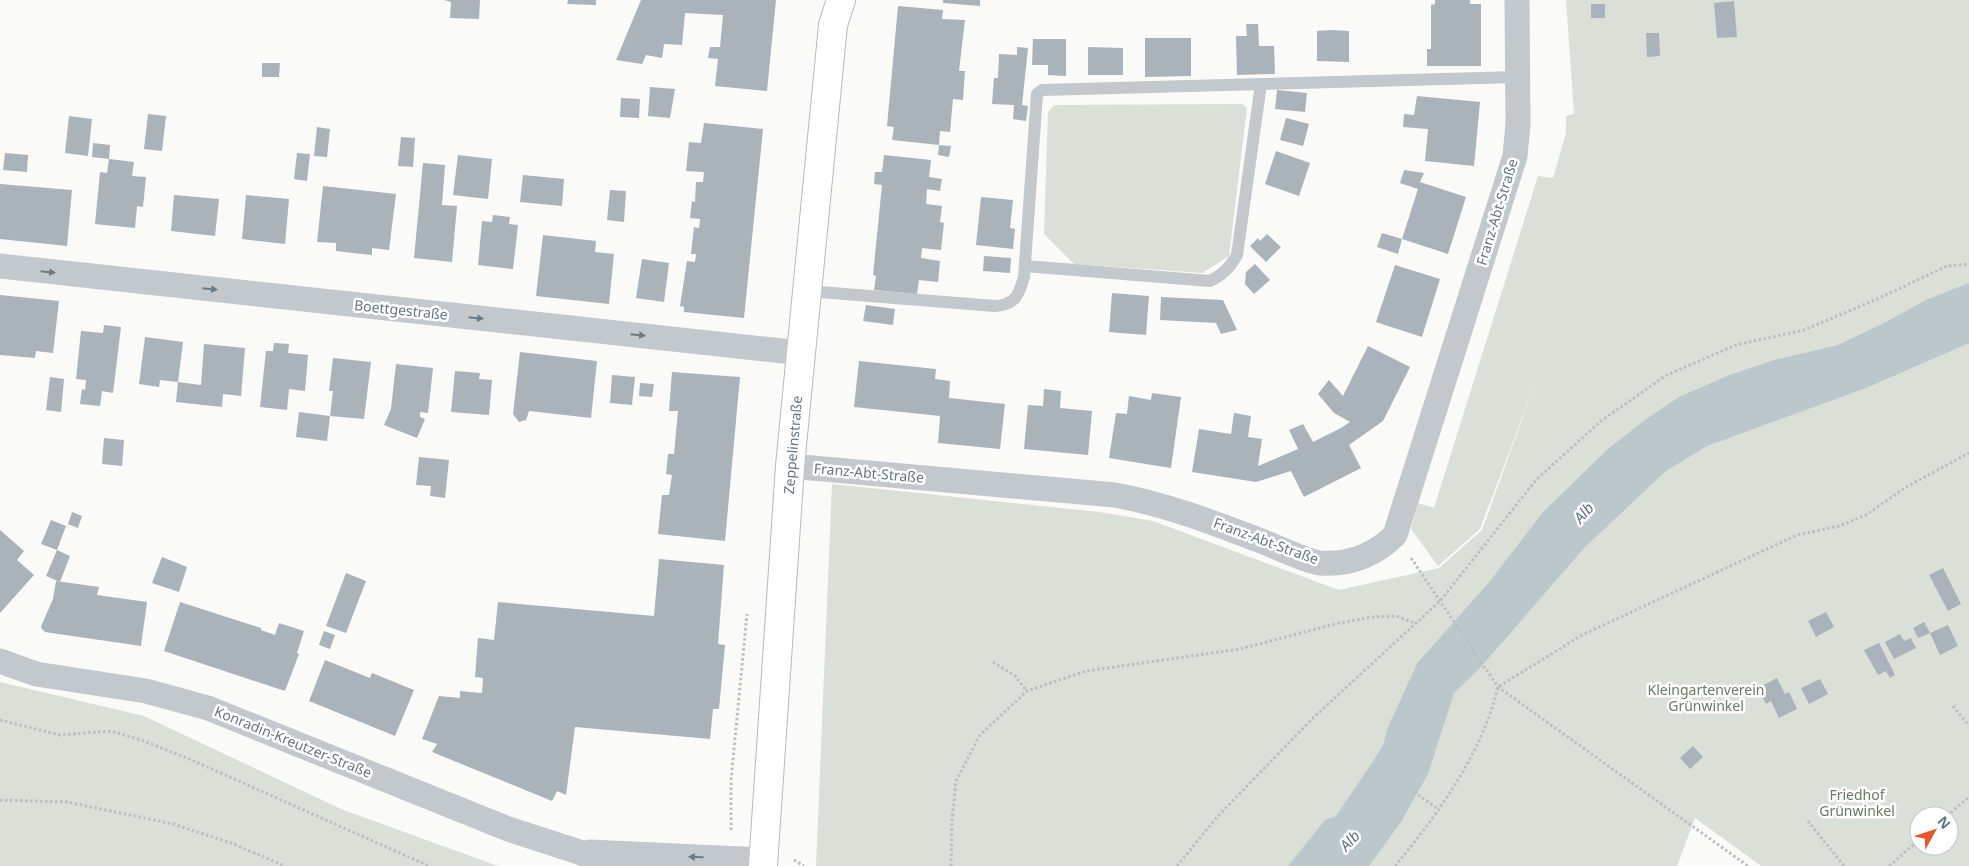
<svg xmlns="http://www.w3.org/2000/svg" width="1969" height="866" viewBox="0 0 1969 866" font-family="'Noto Sans',sans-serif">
<rect width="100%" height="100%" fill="#fafaf8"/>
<g fill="#dadfd7" fill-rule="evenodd">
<path d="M1566,0H1969V866H1761L1695,818L1677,866H816L832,484L1099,512L1153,521L1339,590L1439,568L1482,530L1536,381L1480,529L1438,566L1411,529L1418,503L1434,508L1538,176L1553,178L1566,133V116L1574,114ZM1919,816H1949V846H1919Z"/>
<path d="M1242,104L1247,108L1229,256L1202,273L1074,264L1044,234L1048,112L1054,105Z"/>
<path d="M0,682L144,716L341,809L498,866H0Z"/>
</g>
<path fill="#bbc7cb" d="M1969,283V343L1866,388L1707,446L1666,471L1584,548L1480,668L1454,693L1428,774L1401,822L1369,866H1288L1325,820L1336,816L1372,763L1383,745L1388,727L1418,662L1487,585L1544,511L1609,448L1645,420L1679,397L1727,376L1771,361L1838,345L1886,322L1926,300Z"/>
<g fill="#aab3b9">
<path d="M444,0H480L479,19L450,18L451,2Z"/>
<path d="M568,0H596V5L567,4Z"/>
<path d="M641,0H776L767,91L715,86L718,59L708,58L710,47H720L723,15L685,13L682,45L664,44L662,58L646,55L642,64L616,60Z"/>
<path d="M943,0H980V6L943,3Z"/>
<path d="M1435,0H1470V4H1481V66H1427V49H1431V5L1435,4Z"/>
<path d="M1734,1L1737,37L1717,38L1714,3Z"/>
<rect x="1591" y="4" width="14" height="14"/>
<path d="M898,6L943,10L942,19L965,20L959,71H965L963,100L953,99L950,132L940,131L939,145L951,146L949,157L938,155L939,145L892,140L894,127L887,126Z"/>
<path d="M1246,24H1258L1259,46H1274L1275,74L1237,75L1236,36H1247Z"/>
<path d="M1331,30L1349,31V62L1317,61V31Z"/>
<path d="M1646,33H1659L1660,56L1647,57Z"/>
<path d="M1145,38H1191V76L1145,77Z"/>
<path d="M1033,39H1066V76L1048,75V65H1032Z"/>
<path d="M1017,47L1028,48L1022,105L1028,106L1026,121L1013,119L1014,105L992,104L994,78H998L999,54L1017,55Z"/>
<path d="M1088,47L1123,48V75H1088Z"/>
<path d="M262,63H280L279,77H262Z"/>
<path d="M650,87L675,89L670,118L648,116Z"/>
<path d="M1277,90L1307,93L1305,112L1275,109Z"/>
<path d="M1417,96L1480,102L1474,166L1425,161L1428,129L1403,127L1404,114L1414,115Z"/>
<path d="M621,98L640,99L639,118L620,117Z"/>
<path d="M148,114L166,116L162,151L144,149Z"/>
<path d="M69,116L92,119L88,156L65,153Z"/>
<path d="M1286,118L1309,124L1303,146L1280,140Z"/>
<path d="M704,123L763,129L744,318L684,312V307L680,306L687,261L695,262L696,254H691L694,227L699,228L700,219L690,218L692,201L695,202L696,182H703L704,172L686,171L689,142L701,143Z"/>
<path d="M317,127L330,129L327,157L314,156Z"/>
<path d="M401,137L415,138L413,167L398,166Z"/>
<path d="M93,143L110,145L109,159L92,157Z"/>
<path d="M1276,151L1310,163L1299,196L1265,184Z"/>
<path d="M5,153L28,155L27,172L3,170Z"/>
<path d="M297,153L310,154L307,181L294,179Z"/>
<path d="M458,155L492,159L488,199L453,195Z"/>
<path d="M884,155L931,160L929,177L942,179L940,191L927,189L926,204L942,206L940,222L944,223L941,250L922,248L921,258L940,261L938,282L919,280L917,294L874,290L876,276L873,275L882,185L874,184L875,172H882Z"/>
<path d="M109,159L134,162L132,176L146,177L143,207L137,206L135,228L95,224L100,172L107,173Z"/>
<path d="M423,163L445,165L442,205L457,206L452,262L414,258Z"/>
<path d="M1404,170L1424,173L1420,182L1466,197L1448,254L1402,239L1398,254L1377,247L1382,233L1402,239L1418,189L1400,183Z"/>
<path d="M523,175L564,179L562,206L520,202Z"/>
<path d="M0,184L72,190L67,246L0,239Z"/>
<path d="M323,186L396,194L389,250L372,248V255L353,253L336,251V243L317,242Z"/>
<path d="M610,190L626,191L624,222L607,220Z"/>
<path d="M174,195L219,199L215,236L171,231Z"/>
<path d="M246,195L289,199L285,244L242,239Z"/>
<path d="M981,197L1013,200L1010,228L1015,229L1013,249L976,245Z"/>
<path d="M493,215L510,217L509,224L518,225L513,269L478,265L482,221L492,222Z"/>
<path d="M1267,234L1281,247L1266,262L1250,246L1258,238L1260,241Z"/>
<path d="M543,235L596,241L595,252L614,254L609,304L536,296Z"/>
<path d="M984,256L1011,258L1010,273L983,271Z"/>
<path d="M642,259L669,263L664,302L636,298Z"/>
<path d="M1255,264L1270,280L1254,294L1245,284L1246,272Z"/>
<path d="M1395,265L1440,279L1422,337L1376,322Z"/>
<path d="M1112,293L1149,296L1146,335L1109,332Z"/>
<path d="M0,295L59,301L53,353L36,351L35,358L0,355Z"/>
<path d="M1161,297L1223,300L1237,330L1221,334L1216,323L1160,320Z"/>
<path d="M866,305L895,309L893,325L863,321Z"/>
<path d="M104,325L121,327L113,393L102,391L100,406L80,404L82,389L85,390L86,380L76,379L81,331L103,333Z"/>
<path d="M145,337L183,342L178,382L160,380L159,387L139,384Z"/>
<path d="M274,343L289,344L288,353L308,355L305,391L289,389L287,410L260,407L266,351H273Z"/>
<path d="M204,344L245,348L241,396L223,394L222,407L176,402L178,382L201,385Z"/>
<path d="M1368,346L1410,367L1383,421L1349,445L1361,468L1304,497L1291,471L1256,482L1192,472L1199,429L1231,434L1234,413L1251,416L1248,437L1262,439L1258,466L1298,449L1289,430L1303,424L1313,442L1341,428L1350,422L1334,413L1318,394L1329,380L1343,396Z"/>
<path d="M520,352L597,361L591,418L529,411L526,420L519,422L513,414Z"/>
<path d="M333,358L371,362L364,419L330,416L333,391H329Z"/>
<path d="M859,361L936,369L935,379L950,381L949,398L1005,404L1000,449L938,443L940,416L854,407Z"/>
<path d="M396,364L433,368L428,413L420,412V417L425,419L417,438L384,425L391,409Z"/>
<path d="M455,371L480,373L479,379L492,380L489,415L451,412Z"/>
<path d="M672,372L740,377L725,541L658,534L662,495H669L672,475L666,474L668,454H674L678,411H669Z"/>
<path d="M612,375L635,377L632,405L610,403Z"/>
<path d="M50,377L64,379L61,412L46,410Z"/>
<path d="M640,383L654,384L652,397L639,396Z"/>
<path d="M1044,389L1061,391L1060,408L1092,411L1088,455L1024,449L1028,405L1043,406Z"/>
<path d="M1152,393L1181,397L1171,468L1109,458L1116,413L1127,414L1129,396L1151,400Z"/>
<path d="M299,412L330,416L327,441L296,437Z"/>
<path d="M104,438L124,440L122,466L102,464Z"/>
<path d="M419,457L449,460L445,498L430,496L431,486L416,485Z"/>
<path d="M72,512L82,516L78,528L68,524Z"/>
<path d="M51,520L66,526L57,550L41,544Z"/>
<path d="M0,530L24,551L17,560L34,575L0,613Z"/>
<path d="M57,550L70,556L60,582L46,576Z"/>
<path d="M162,557L187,567L179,592L152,583Z"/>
<path d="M659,559L724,565L718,644L725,645L719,709H713L710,739L575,727L566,795L557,791L552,801L432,752L437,744L422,739L439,696L460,698V691L482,693L483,678L475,677L478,638L494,640L498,602L654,616Z"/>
<path d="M1943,568L1961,604L1948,611L1929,575Z"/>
<path d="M346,573L366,581L346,633L326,626Z"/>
<path d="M56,581L99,587L97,595L147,602L141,646L45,632L41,628L42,624L53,599Z"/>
<path d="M180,602L261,628V630L275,635L279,623L304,631L297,653L299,654L285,691L164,651Z"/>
<path d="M1826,612L1834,627L1816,637L1808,621Z"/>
<path d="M1924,622L1930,633L1918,638L1913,628Z"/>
<path d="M1948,625L1958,646L1940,655L1930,633Z"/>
<path d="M324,631L335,635L330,649L319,645Z"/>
<path d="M1900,634L1904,641L1911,638L1916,648L1894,659L1885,642Z"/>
<path d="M1879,643L1895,675L1890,678L1886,671L1878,675L1864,650Z"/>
<path d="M325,660L370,678L372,673L414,690L395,736L309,701Z"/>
<path d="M1777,678L1785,694L1789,692L1797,709L1779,718L1771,701L1766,704L1758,688Z"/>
<path d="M1820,679L1828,694L1809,704L1801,688Z"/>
<path d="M1693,746L1703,757L1690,769L1680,758Z"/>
</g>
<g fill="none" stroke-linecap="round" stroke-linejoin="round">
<defs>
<path id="secondary" d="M763,866L790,466L833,25L841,0"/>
</defs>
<use href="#secondary" stroke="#b3babf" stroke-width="30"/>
<g stroke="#bbbfc2" stroke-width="3" stroke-dasharray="2.5 2.5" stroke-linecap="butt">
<path d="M1411,558L1498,687L1748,866"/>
<path d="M993,662L1015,676L1027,691"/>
<path d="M1953,706L1969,726"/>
<path d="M0,720L60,735L111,731L141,740L187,758L429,866"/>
<path d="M1414,792L1438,809"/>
<path d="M0,800L67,802L173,824L231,843L285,866"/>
<path d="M1947,816L1969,797"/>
<path d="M1808,821L1844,866"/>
<path d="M731,830V780L747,614"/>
<path d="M794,860L804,866"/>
<path d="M951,866L952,822L956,781L980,735L1027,691L1086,671L1240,649L1335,624L1372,617L1396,616L1415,623"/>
<path d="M1177,866L1217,817L1312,719L1441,600L1536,480L1601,421L1665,376L1736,345L1804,330L1875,300L1947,266L1969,264"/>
<path d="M1395,866C1438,814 1482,754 1498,687L1582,635L1797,535L1839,526L1866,515L1906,487L1969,453"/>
<path d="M1889,866L1919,840"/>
</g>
<g stroke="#c3c8cc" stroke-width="12">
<path d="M1025,266L1210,281C1223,275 1230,267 1237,255L1261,84"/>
<path d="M807,291L995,306C1015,305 1019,295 1024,277L1037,94L1042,90L1518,77"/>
</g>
<g stroke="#c3c8cc" stroke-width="25">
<path d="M0,266L801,353"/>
<path d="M790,466L1115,495C1164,504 1209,521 1256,539C1273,545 1304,561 1320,563C1350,565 1375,555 1395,535L1515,156L1518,124L1517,0"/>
<path d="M0,661L36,674L146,691L208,708L508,829L579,852L611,866"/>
<path d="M590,852L762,860"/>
</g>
<use href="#secondary" stroke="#fff" stroke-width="28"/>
</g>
<defs><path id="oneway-solid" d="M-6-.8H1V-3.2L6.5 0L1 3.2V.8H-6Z" transform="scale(1.25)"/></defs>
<g fill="#6a7a87">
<use href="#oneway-solid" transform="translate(48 272) rotate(6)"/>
<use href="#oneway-solid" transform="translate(210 289) rotate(6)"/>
<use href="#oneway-solid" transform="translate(476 318) rotate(6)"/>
<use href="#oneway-solid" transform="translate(638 335) rotate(6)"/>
<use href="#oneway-solid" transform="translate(696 857) rotate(-178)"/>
</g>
<g text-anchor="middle" stroke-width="5" stroke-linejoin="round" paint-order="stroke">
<g font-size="14" fill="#657683" stroke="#fff">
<text transform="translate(1497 212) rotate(-73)" y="5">Franz-Abt-Straße</text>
<text transform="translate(401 310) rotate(6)" y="5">Boettgestraße</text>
<text transform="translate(793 445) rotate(-85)" y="5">Zeppelinstraße</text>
<text transform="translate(869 473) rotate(5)" y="5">Franz-Abt-Straße</text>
<text transform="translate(1266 541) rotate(20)" y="5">Franz-Abt-Straße</text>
<text transform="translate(293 742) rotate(22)" y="5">Konradin-Kreutzer-Straße</text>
</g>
<g font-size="14" fill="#687a64" stroke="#fff">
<text x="1706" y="695">Kleingartenverein<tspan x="1706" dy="16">Grünwinkel</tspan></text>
<text x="1857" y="800">Friedhof<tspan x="1857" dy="16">Grünwinkel</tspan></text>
</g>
<g font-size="15" font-style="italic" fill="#60757c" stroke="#fff">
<text transform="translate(1584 513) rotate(-48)" y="5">Alb</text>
<text transform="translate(1350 841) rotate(-47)" y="5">Alb</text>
</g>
</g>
<g transform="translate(1934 831) rotate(50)"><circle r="24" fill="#ffffff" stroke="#c1c8cd"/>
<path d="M0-4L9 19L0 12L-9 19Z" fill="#e4572e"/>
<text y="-8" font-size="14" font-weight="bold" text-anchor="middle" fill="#657683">N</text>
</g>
</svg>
